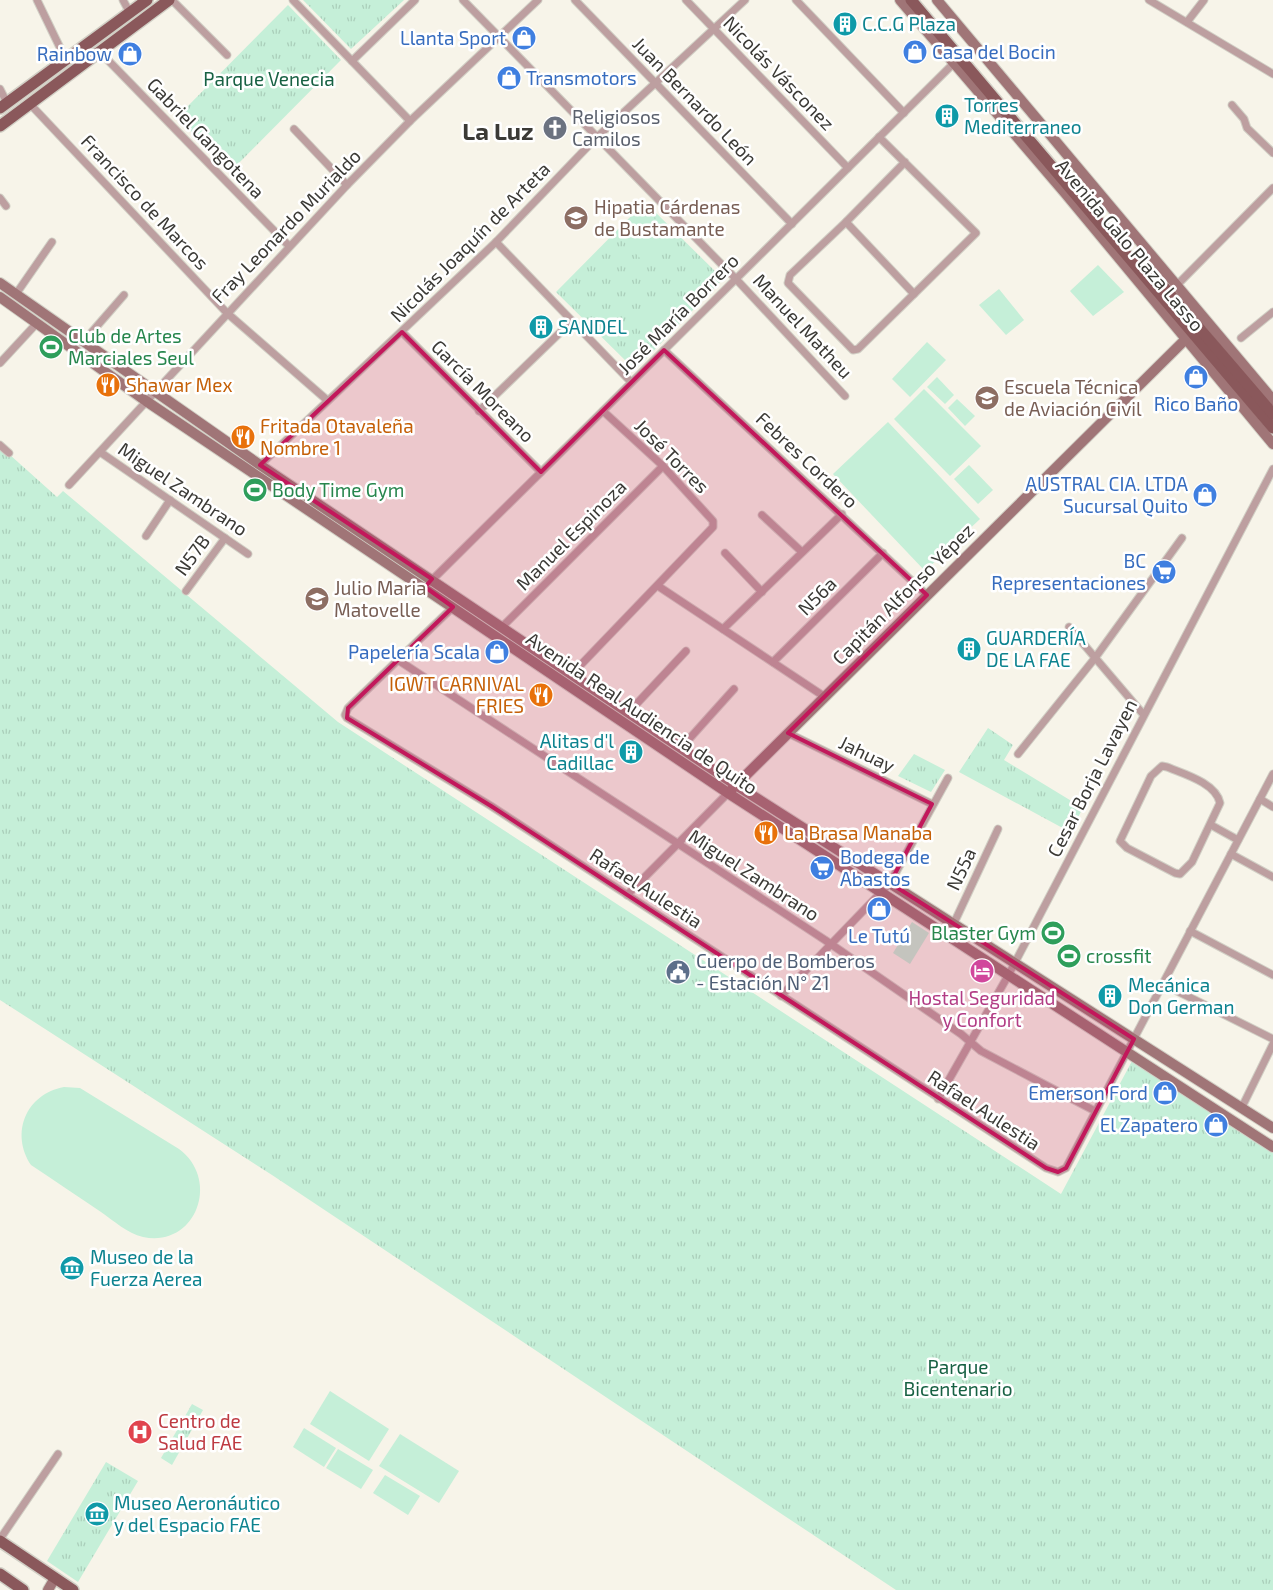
<svg xmlns="http://www.w3.org/2000/svg" width="1273" height="1590" viewBox="0 0 1273 1590" font-family="'Exo 2',sans-serif">
<defs>
<pattern id="grass-tufts" width="24" height="20" patternUnits="userSpaceOnUse" patternTransform="scale(1.25)"><rect width="24" height="20" fill="#c5efd8"/><path d="M3 7l-1-3M5 7V3M7 7l1-3M15 17l-1-3M17 17v-4M19 17l1-3" fill="none" stroke="#aaceba"/></pattern>
</defs>
<rect width="100%" height="100%" fill="#f7f4e9"/>
<g fill="url(#grass-tufts)">
<path d="M303,0H404L351,49Z"/>
<path d="M288,5L341,60L230,172L177,117Z"/>
<path d="M645,202L723,279L635,370L556,292Z"/>
<path d="M0,446L57,497L63,491L338,722L1061,1194L1132,1061L1273,1141V1590H896L272,1175L0,1000Z"/>
<path d="M988,728L1013,745L1004,760L1083,808L1070,832L959,772Z"/>
<path d="M914,754L945,770L931,792L898,776Z"/>
<path d="M192,1404L203,1410L172,1465L161,1458Z"/>
<path d="M106,1462L138,1481L78,1582L47,1561Z"/>
</g>
<g fill="#c5efd8">
<path d="M645,209L670,234L643,261L618,236Z"/>
<path d="M1098,265L1124,292L1093,316L1070,291Z"/>
<path d="M999,289L1024,320L1006,335L979,305Z"/>
<path d="M659,293L678,313L650,341L630,321Z"/>
<path d="M927,342L946,360L910,397L892,379Z"/>
<path d="M937,377L954,395L945,404L927,387Z"/>
<path d="M924,389L981,446L950,476L894,419Z"/>
<path d="M957,399L975,416L965,426L948,408Z"/>
<path d="M888,422L980,519L925,571L833,474Z"/>
<path d="M969,465L993,490L978,504L954,479Z"/>
<path d="M912,922L929,933L910,964L893,953Z"/>
<path d="M64,1087L80,1088L179,1149C221,1180 196,1248 143,1237C127,1233 114,1221 101,1212C77,1196 54,1180 31,1165C10,1133 26,1094 64,1087Z"/>
<path d="M330,1391L389,1429L369,1461L310,1424Z"/>
<path d="M304,1428L336,1448L324,1467L293,1447Z"/>
<path d="M400,1434L459,1471L439,1503L379,1466Z"/>
<path d="M338,1449L373,1470L361,1489L326,1468Z"/>
<path d="M385,1475L420,1496L408,1515L373,1493Z"/>
</g>
<g fill="none" stroke-linecap="round" stroke-linejoin="round">
<defs>
<g id="street">
<path d="M37,0L66,60"/>
<path d="M123,0L130,13"/>
<path d="M172,0L227,55"/>
<path d="M293,0L410,121"/>
<path d="M463,0L736,279L845,396"/>
<path d="M575,0L792,224"/>
<path d="M686,0L848,168"/>
<path d="M796,0L904,113"/>
<path d="M1149,0L1273,74"/>
<path d="M1187,22L1204,0"/>
<path d="M100,52L289,246"/>
<path d="M352,61L415,0"/>
<path d="M0,89L7,103"/>
<path d="M30,104L227,313L327,400"/>
<path d="M1232,105L1244,119L1247,128L1273,153"/>
<path d="M294,129L347,185"/>
<path d="M879,137L976,233L858,349L853,350L788,283L790,275L846,222L905,162"/>
<path d="M0,198L6,206"/>
<path d="M846,222L914,294"/>
<path d="M496,242L631,382"/>
<path d="M1176,286L1273,188"/>
<path d="M16,294L52,242"/>
<path d="M402,332L541,472"/>
<path d="M1241,338L1273,312"/>
<path d="M84,341L124,295"/>
<path d="M664,350L927,595"/>
<path d="M0,363L37,323"/>
<path d="M479,411L572,321"/>
<path d="M0,445L9,453"/>
<path d="M100,452L248,554"/>
<path d="M260,465L496,242L596,138L745,0"/>
<path d="M69,485L347,185L410,121L538,0"/>
<path d="M762,515L802,552"/>
<path d="M146,536L170,500"/>
<path d="M725,553L762,592"/>
<path d="M430,582L954,63"/>
<path d="M658,586L825,697"/>
<path d="M186,591L225,538"/>
<path d="M453,607L348,708L345,715L347,718L491,806L1046,1168L1058,1172L1066,1168L1273,774"/>
<path d="M502,627L663,466"/>
<path d="M1069,627L1143,714"/>
<path d="M723,629L842,514"/>
<path d="M398,660L825,940L961,1034L981,1051L1095,1111"/>
<path d="M773,662L883,553"/>
<path d="M572,674L713,527V521L663,466L603,411"/>
<path d="M628,713L686,651"/>
<path d="M788,733L932,804"/>
<path d="M681,748L734,689"/>
<path d="M1018,754L1095,658L1182,538"/>
<path d="M1162,766L1167,767C1184,774 1216,783 1220,803L1192,862L1180,874L1175,873L1127,848L1120,841L1151,776Z"/>
<path d="M1260,799L1273,807"/>
<path d="M1211,825L1238,840"/>
<path d="M1231,854L1273,877"/>
<path d="M627,895L728,793"/>
<path d="M954,923L998,829"/>
<path d="M1190,931L1273,975"/>
<path d="M1163,984L1273,1039"/>
<path d="M781,996L890,883L948,778"/>
<path d="M938,1099L1009,974L1273,469"/>
<path d="M1242,1107L1273,1044"/>
<path d="M0,1539L58,1454"/>
</g>
<g id="secondary">
<path d="M900,0L1065,193L1273,444"/>
<path d="M937,0L1273,400"/>
<path d="M0,283L260,465L736,785L1273,1128"/>
<path d="M0,297L146,401L728,793L1273,1147"/>
<path d="M732,789L1205,320"/>
<path d="M48,1590L55,1578"/>
</g>
<g id="primary">
<path d="M911,0L1273,428"/>
<path d="M0,108L147,0"/>
<path d="M0,126L169,0"/>
<path d="M1140,259L1273,414"/>
<path d="M0,1541L73,1590"/>
<path d="M0,1574L23,1590"/>
</g>
</defs>
<use href="#street" stroke="#d1cfc5" stroke-width="9"/>
<use href="#secondary" stroke="#d1cfc5" stroke-width="12"/>
<use href="#primary" stroke="#d1cfc5" stroke-width="14"/>
<use href="#street" stroke="#bd9fa0" stroke-width="7"/>
<use href="#secondary" stroke="#a07577" stroke-width="10"/>
<use href="#primary" stroke="#8a585b" stroke-width="11"/>
</g>
<path fill="#c2185b" fill-opacity="0.2" stroke="#c2185b" stroke-width="4" stroke-linejoin="round" d="M402,332L541,472L664,350L927,595L788,733L932,804L890,883L1134,1039L1066,1168L1058,1172L1046,1168L491,806L347,718L348,708L453,607L425,587L432,579L260,465Z"/>
<defs>
<symbol id="building-disc" viewBox="-11 -11 22 22"><circle r="9.5" fill="#0f9aa8" stroke="#fff"/><path d="M-4-6H4V6H1V3H-1V6H-4ZM-2.5-4.3h1.7v1.8h-1.7ZM.8-4.3h1.7v1.8H.8ZM-2.5-1h1.7V.8h-1.7ZM.8-1h1.7V.8H.8Z" fill="#fff"/></symbol>
<symbol id="shop-disc" viewBox="-11 -11 22 22"><circle r="9.5" fill="#3f7fe0" stroke="#fff"/><path d="M-5-2.5h2.3a2.7 3.5 0 0 1 5.4 0H5L5.5 6h-11ZM-1.5-2.5h3a1.5 2.3 0 0 0-3 0Z" fill="#fff"/></symbol>
<symbol id="church-disc" viewBox="-11 -11 22 22"><circle r="9.5" fill="#6b7280" stroke="#fff"/><path d="M-1.2-6h2.4v3.5h3.3v2.4h-3.3V6h-2.4V-.1h-3.3v-2.4h3.3Z" fill="#fff"/></symbol>
<symbol id="university-disc" viewBox="-11 -11 22 22"><circle r="9.5" fill="#8d6e63" stroke="#fff"/><path d="M0-5L7-2L0 1L-7-2ZM-4 1L0 2.5L4 1V4Q0 6-4 4Z" fill="#fff"/></symbol>
<symbol id="stadium-disc" viewBox="-11 -11 22 22"><circle r="9.5" fill="#2e9e5b" stroke="#fff"/><path d="M0-5a6.5 5 0 1 0 0 10a6.5 5 0 1 0 0-10ZM-3.5-1.8h7v3.6h-7Z" fill="#fff"/></symbol>
<symbol id="restaurant-disc" viewBox="-11 -11 22 22"><circle r="9.5" fill="#e8710a" stroke="#fff"/><path d="M-5-6h1v4h1v-4h1v4h1v-4h1v5L-1.5 .5V6h-2V.5L-5-1ZM5-6V6H3V1.5H1.5Q1.5-4 5-6Z" fill="#fff"/></symbol>
<symbol id="supermarket-disc" viewBox="-11 -11 22 22"><circle r="9.5" fill="#3f7fe0" stroke="#fff"/><path d="M-6-5.5h2.5l.6 2H6L4.5 2H-2.5L-4.4-4H-6ZM-1.5 3.2a1.3 1.3 0 1 0 .1 0ZM3 3.2a1.3 1.3 0 1 0 .1 0Z" fill="#fff"/></symbol>
<symbol id="school-disc" viewBox="-11 -11 22 22"><circle r="9.5" fill="#8d6e63" stroke="#fff"/><path d="M0-5L7-2L0 1L-7-2ZM-4 1L0 2.5L4 1V4Q0 6-4 4Z" fill="#fff"/></symbol>
<symbol id="hotel-disc" viewBox="-11 -11 22 22"><circle r="9.5" fill="#d1479c" stroke="#fff"/><path d="M-6-4.5h1.5V1H6V5H4.5V3h-9V5H-6ZM-4 0a1.8 1.8 0 1 1 3.6 0ZM.5 0V-2.5h3Q6-2.5 6 0Z" fill="#fff"/></symbol>
<symbol id="civic-disc" viewBox="-11 -11 22 22"><circle r="9.5" fill="#5c6f8a" stroke="#fff"/><path d="M-.6-6.5H3V-4.5H.6V-3L4-1V1h2V6H-6V1h2V-1L-.6-3ZM-1.2 2.5V6h2.4V2.5Z" fill="#fff"/></symbol>
<symbol id="museum-disc" viewBox="-11 -11 22 22"><circle r="9.5" fill="#0f9aa8" stroke="#fff"/><path d="M0-6L6-3V-2H-6V-3ZM-5-1h2V3h-2ZM-1-1h2V3h-2ZM3-1h2V3H3ZM-6 4H6V6H-6Z" fill="#fff"/></symbol>
<symbol id="hospital-disc" viewBox="-11 -11 22 22"><circle r="9.5" fill="#e0444e" stroke="#fff"/><path d="M-5-5h3v3.5h4V-5h3V5h-3V1.5h-4V5h-3Z" fill="#fff"/></symbol>
</defs>
<g fill-rule="evenodd">
<use href="#building-disc" x="831" y="10" width="28" height="28"/>
<use href="#shop-disc" x="510" y="24" width="28" height="28"/>
<use href="#shop-disc" x="901" y="38" width="28" height="28"/>
<use href="#shop-disc" x="116" y="40" width="28" height="28"/>
<use href="#shop-disc" x="495" y="64" width="28" height="28"/>
<use href="#building-disc" x="933" y="102" width="28" height="28"/>
<use href="#church-disc" x="541" y="114" width="28" height="28"/>
<use href="#university-disc" x="562" y="204" width="28" height="28"/>
<use href="#building-disc" x="527" y="313" width="28" height="28"/>
<use href="#stadium-disc" x="37" y="333" width="28" height="28"/>
<use href="#shop-disc" x="1182" y="363" width="28" height="28"/>
<use href="#restaurant-disc" x="94" y="371" width="28" height="28"/>
<use href="#university-disc" x="973" y="384" width="28" height="28"/>
<use href="#restaurant-disc" x="229" y="423" width="28" height="28"/>
<use href="#stadium-disc" x="241" y="476" width="28" height="28"/>
<use href="#shop-disc" x="1191" y="481" width="28" height="28"/>
<use href="#supermarket-disc" x="1150" y="558" width="28" height="28"/>
<use href="#school-disc" x="303" y="585" width="28" height="28"/>
<use href="#building-disc" x="955" y="635" width="28" height="28"/>
<use href="#shop-disc" x="483" y="638" width="28" height="28"/>
<use href="#restaurant-disc" x="527" y="681" width="28" height="28"/>
<use href="#building-disc" x="617" y="738" width="28" height="28"/>
<use href="#restaurant-disc" x="752" y="819" width="28" height="28"/>
<use href="#supermarket-disc" x="808" y="854" width="28" height="28"/>
<use href="#shop-disc" x="865" y="895" width="28" height="28"/>
<use href="#stadium-disc" x="1039" y="919" width="28" height="28"/>
<use href="#stadium-disc" x="1055" y="942" width="28" height="28"/>
<use href="#hotel-disc" x="968" y="957" width="28" height="28"/>
<use href="#civic-disc" x="664" y="958" width="28" height="28"/>
<use href="#building-disc" x="1096" y="982" width="28" height="28"/>
<use href="#shop-disc" x="1151" y="1079" width="28" height="28"/>
<use href="#shop-disc" x="1202" y="1111" width="28" height="28"/>
<use href="#museum-disc" x="58" y="1254" width="28" height="28"/>
<use href="#hospital-disc" x="126" y="1418" width="28" height="28"/>
<use href="#museum-disc" x="83" y="1500" width="28" height="28"/>
</g>
<g text-anchor="middle" stroke-width="5" stroke-linejoin="round" paint-order="stroke">
<g font-size="19" fill="#0d838f" stroke="#fff" text-anchor="start">
<text x="862" y="31">C.C.G Plaza</text>
<text x="964" y="112">Torres<tspan x="964" dy="22">Mediterraneo</tspan></text>
<text x="558" y="334">SANDEL</text>
<text x="986" y="645">GUARDERÍA<tspan x="986" dy="22">DE LA FAE</tspan></text>
<text x="614" y="748" text-anchor="end">Alitas d'l<tspan x="614" dy="22">Cadillac</tspan></text>
<text x="1128" y="992">Mecánica<tspan x="1128" dy="22">Don German</tspan></text>
<text x="90" y="1264">Museo de la<tspan x="90" dy="22">Fuerza Aerea</tspan></text>
<text x="114" y="1510">Museo Aeronáutico<tspan x="114" dy="22">y del Espacio FAE</tspan></text>
</g>
<g font-size="19" fill="#366cbe" stroke="#fff" text-anchor="end">
<text x="506" y="45">Llanta Sport</text>
<text x="932" y="59" text-anchor="start">Casa del Bocin</text>
<text x="112" y="61">Rainbow</text>
<text x="526" y="85" text-anchor="start">Transmotors</text>
<text x="1196" y="411" text-anchor="middle">Rico Baño</text>
<text x="1188" y="491">AUSTRAL CIA. LTDA<tspan x="1188" dy="22">Sucursal Quito</tspan></text>
<text x="1146" y="568">BC<tspan x="1146" dy="22">Representaciones</tspan></text>
<text x="480" y="659">Papelería Scala</text>
<text x="840" y="864" text-anchor="start">Bodega de<tspan x="840" dy="22">Abastos</tspan></text>
<text x="879" y="943" text-anchor="middle">Le Tutú</text>
<text x="1148" y="1100">Emerson Ford</text>
<text x="1198" y="1132">El Zapatero</text>
</g>
<g font-size="19" fill="#3b3a36" stroke="#fff">
<text transform="translate(779 73) rotate(46)" y="7">Nicolás Vásconez</text>
<text transform="translate(695 101) rotate(46)" y="7">Juan Bernardo León</text>
<text transform="translate(206 138) rotate(46)" y="7">Gabriel Gangotena</text>
<text transform="translate(145 202) rotate(47)" y="7">Francisco de Marcos</text>
<text transform="translate(286 226) rotate(-46)" y="7">Fray Leonardo Murialdo</text>
<text transform="translate(470 242) rotate(-45)" y="7">Nicolás Joaquín de Arteta</text>
<text transform="translate(1130 245) rotate(50)" y="7">Avenida Galo Plaza Lasso</text>
<text transform="translate(678 314) rotate(-45)" y="7">José María Borrero</text>
<text transform="translate(803 326) rotate(47)" y="7">Manuel Matheu</text>
<text transform="translate(483 391) rotate(45)" y="7">García Moreano</text>
<text transform="translate(672 456) rotate(45)" y="7">José Torres</text>
<text transform="translate(807 460) rotate(43)" y="7">Febres Cordero</text>
<text transform="translate(183 489) rotate(34)" y="7">Miguel Zambrano</text>
<text transform="translate(571 535) rotate(-45)" y="7">Manuel Espinoza</text>
<text transform="translate(192 555) rotate(-54)" y="7">N57B</text>
<text transform="translate(903 594) rotate(-45)" y="7">Capitán Alfonso Yépez</text>
<text transform="translate(817 596) rotate(-45)" y="7">N56a</text>
<text transform="translate(642 713) rotate(34)" y="7">Avenida Real Audiencia de Quito</text>
<text transform="translate(867 754) rotate(26)" y="7">Jahuay</text>
<text transform="translate(1092 778) rotate(-63)" y="7">Cesar Borja Lavayen</text>
<text transform="translate(961 869) rotate(-65)" y="7">N55a</text>
<text transform="translate(754 875) rotate(33)" y="7">Miguel Zambrano</text>
<text transform="translate(646 888) rotate(33)" y="7">Rafael Aulestia</text>
<text transform="translate(984 1110) rotate(33)" y="7">Rafael Aulestia</text>
</g>
<g font-size="19" fill="#176143" stroke="#fff">
<text x="269" y="86">Parque Venecia</text>
<text x="958" y="1374">Parque<tspan x="958" dy="22">Bicentenario</tspan></text>
</g>
<g font-size="19" fill="#5b616d" stroke="#fff" text-anchor="start">
<text x="572" y="124">Religiosos<tspan x="572" dy="22">Camilos</tspan></text>
</g>
<g font-size="19" fill="#785e54" stroke="#fff" text-anchor="start">
<text x="594" y="214">Hipatia Cárdenas<tspan x="594" dy="22">de Bustamante</tspan></text>
<text x="1004" y="394">Escuela Técnica<tspan x="1004" dy="22">de Aviación Civil</tspan></text>
<text x="334" y="595">Julio Maria<tspan x="334" dy="22">Matovelle</tspan></text>
</g>
<g font-size="19" fill="#27864d" stroke="#fff" text-anchor="start">
<text x="68" y="343">Club de Artes<tspan x="68" dy="22">Marciales Seul</tspan></text>
<text x="272" y="497">Body Time Gym</text>
<text x="1036" y="940" text-anchor="end">Blaster Gym</text>
<text x="1086" y="963">crossfit</text>
</g>
<g font-size="19" fill="#c56008" stroke="#fff" text-anchor="start">
<text x="126" y="392">Shawar Mex</text>
<text x="260" y="433">Fritada Otavaleña<tspan x="260" dy="22">Nombre 1</tspan></text>
<text x="524" y="691" text-anchor="end">IGWT CARNIVAL<tspan x="524" dy="22">FRIES</tspan></text>
<text x="784" y="840">La Brasa Manaba</text>
</g>
<g font-size="19" fill="#4e5e75" stroke="#fff" text-anchor="start">
<text x="696" y="968">Cuerpo de Bomberos<tspan x="696" dy="22">- Estación N° 21</tspan></text>
</g>
<g font-size="19" fill="#b23c85" stroke="#fff">
<text x="982" y="1005">Hostal Seguridad<tspan x="982" dy="22">y Confort</tspan></text>
</g>
<g font-size="19" fill="#be3a42" stroke="#fff" text-anchor="start">
<text x="158" y="1428">Centro de<tspan x="158" dy="22">Salud FAE</tspan></text>
</g>
<g font-size="24" font-weight="bold" fill="#3b3a36" stroke="#fff">
<text x="498" y="140">La Luz</text>
</g>
</g>
</svg>
